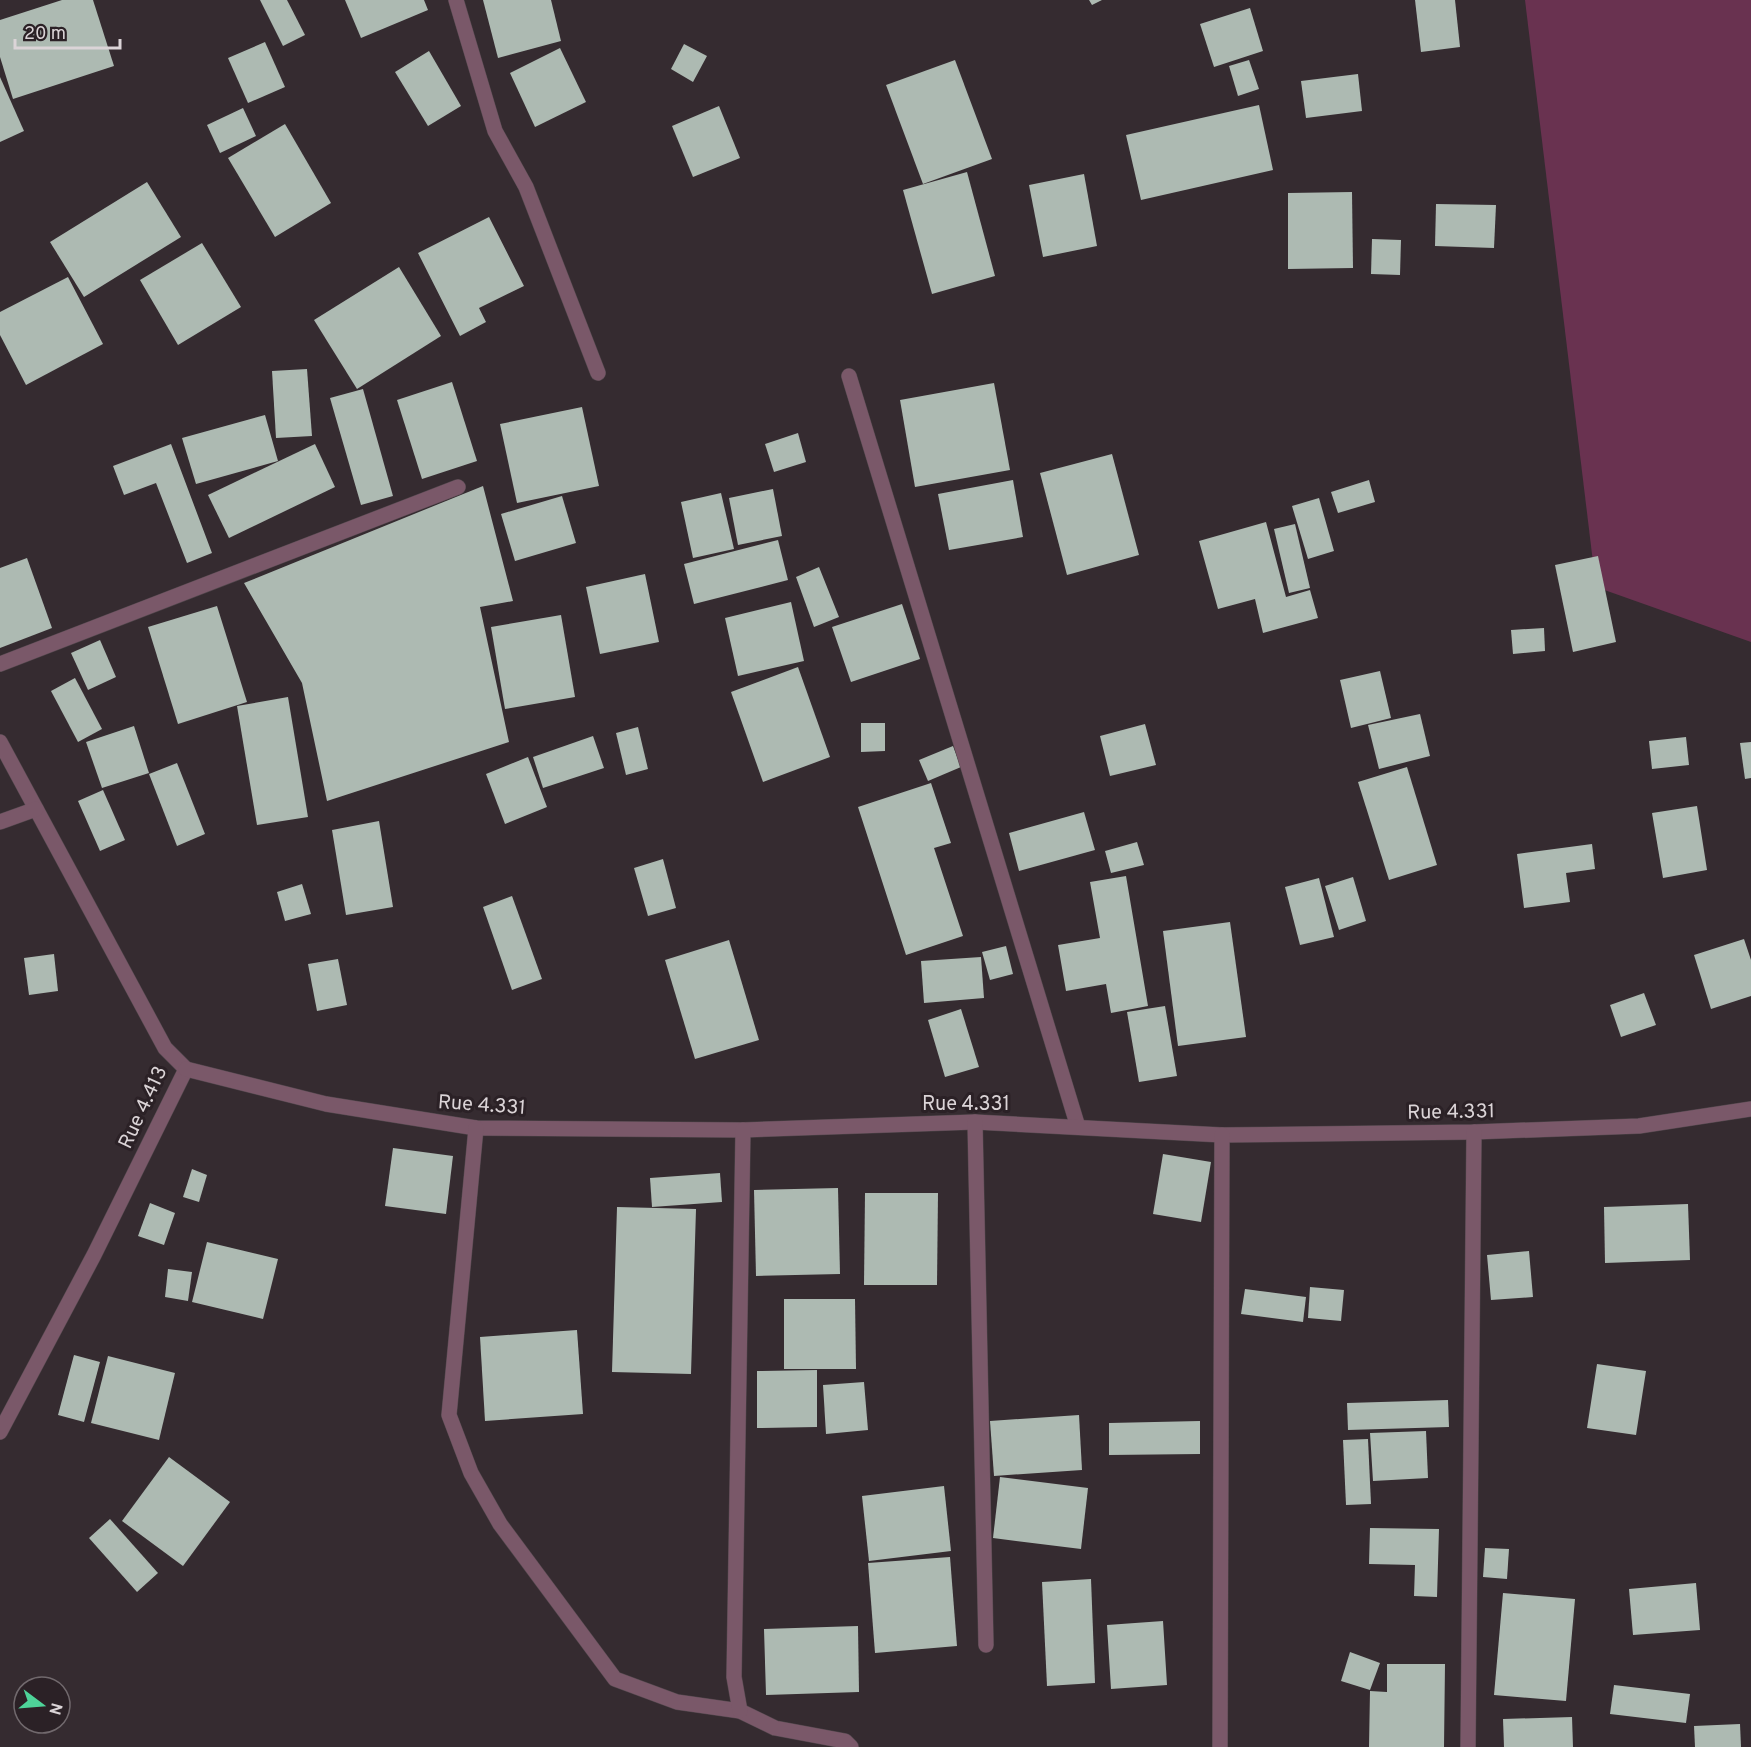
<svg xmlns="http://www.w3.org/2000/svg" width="1751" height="1747" viewBox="0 0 1751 1747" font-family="Overpass,sans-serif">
<rect width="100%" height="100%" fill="#352b30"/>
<path fill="#693250" d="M1525,0H1751V642L1596,587Z"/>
<g fill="#adbab2">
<path d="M62,0H93L114,66L13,99L0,57V20Z"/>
<path d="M260,0H287L305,35L283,46Z"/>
<path d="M345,0H424L428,10L361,38Z"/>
<path d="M483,0H551L561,41L498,58Z"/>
<path d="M1089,0H1102L1092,5Z"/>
<path d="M1415,0H1455L1460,47L1421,52Z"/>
<path d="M1250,8L1263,51L1214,67L1200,24Z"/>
<path d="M265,42L285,87L248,103L228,58Z"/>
<path d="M684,44L707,56L693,82L671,69Z"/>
<path d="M560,48L586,102L535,127L510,73Z"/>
<path d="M429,51L461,106L428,126L395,72Z"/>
<path d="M955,60L992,159L923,184L886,85Z"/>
<path d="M1249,60L1259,89L1238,96L1229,66Z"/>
<path d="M1358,74L1362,111L1306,118L1301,81Z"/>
<path d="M0,77L24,131L0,142Z"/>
<path d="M1259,105L1273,170L1141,200L1126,135Z"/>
<path d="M719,106L740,158L693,177L672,126Z"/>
<path d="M243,108L256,136L220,153L207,125Z"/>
<path d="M285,124L331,203L275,237L228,158Z"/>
<path d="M967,172L995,276L932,294L903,190Z"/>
<path d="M1084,174L1097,246L1043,257L1029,185Z"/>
<path d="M147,182L181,237L84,297L50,242Z"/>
<path d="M1352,192L1353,268L1288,269V193Z"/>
<path d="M1436,204L1496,205L1494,248L1435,246Z"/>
<path d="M489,217L524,286L479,308L486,322L460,336L418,253Z"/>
<path d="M1372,239L1401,240L1400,275L1371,274Z"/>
<path d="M202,243L241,307L178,345L140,280Z"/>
<path d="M399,267L441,336L357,389L314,320Z"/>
<path d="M68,277L103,344L26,385L0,335V312Z"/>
<path d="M307,369L312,436L276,438L272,371Z"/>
<path d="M452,382L477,461L422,479L397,400Z"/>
<path d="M994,383L1010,470L915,487L900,400Z"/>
<path d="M363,389L393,496L361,505L330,398Z"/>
<path d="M582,407L599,486L517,503L500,424Z"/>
<path d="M265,415L278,461L196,484L182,438Z"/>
<path d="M798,433L806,462L774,472L765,444Z"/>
<path d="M171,444L212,553L187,563L156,483L124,495L113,466Z"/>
<path d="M315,444L335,487L229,538L208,495Z"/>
<path d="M1112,454L1139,555L1067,575L1040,473Z"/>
<path d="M1013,480L1023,537L949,550L938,494Z"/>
<path d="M1369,480L1375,502L1338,513L1331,492Z"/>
<path d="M483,486L513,601L480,607L509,742L327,801L302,683L244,583Z"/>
<path d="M773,489L782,536L738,545L729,498Z"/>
<path d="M721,493L734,549L693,558L681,502Z"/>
<path d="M562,496L576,543L515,561L501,514Z"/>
<path d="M1319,498L1334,551L1308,559L1292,506Z"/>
<path d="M1266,522L1286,597L1310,590L1318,618L1263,633L1255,599L1218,609L1199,541Z"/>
<path d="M1295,524L1310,588L1289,593L1274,529Z"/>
<path d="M778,540L788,580L694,604L684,564Z"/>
<path d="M1598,556L1616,642L1573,652L1555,565Z"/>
<path d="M27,558L52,628L0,648V568Z"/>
<path d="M819,567L839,617L814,627L796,577Z"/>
<path d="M645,574L659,642L600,654L586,587Z"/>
<path d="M791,602L804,661L738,676L725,618Z"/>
<path d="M902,604L920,659L851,682L832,627Z"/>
<path d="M217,606L247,702L178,724L148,627Z"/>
<path d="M561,615L575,697L505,709L491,627Z"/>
<path d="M1544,628L1545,651L1513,654L1511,630Z"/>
<path d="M100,640L116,677L88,690L71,653Z"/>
<path d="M798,667L830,757L763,782L731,692Z"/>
<path d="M1380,671L1391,718L1351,728L1340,680Z"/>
<path d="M75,678L102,729L78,742L51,691Z"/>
<path d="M288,697L308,817L257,825L237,706Z"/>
<path d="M1420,714L1430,756L1379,769L1368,725Z"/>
<path d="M861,723H885V751L861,752Z"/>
<path d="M1145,724L1156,765L1110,776L1100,736Z"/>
<path d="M134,726L149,773L102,788L86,742Z"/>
<path d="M638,727L648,769L626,775L616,733Z"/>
<path d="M593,736L604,768L543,788L533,757Z"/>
<path d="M1686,737L1689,765L1652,769L1649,741Z"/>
<path d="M1751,742V778L1745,779L1740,743Z"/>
<path d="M953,746L961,767L928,781L919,760Z"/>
<path d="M528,757L547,807L505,824L486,774Z"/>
<path d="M177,763L205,834L177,846L149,774Z"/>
<path d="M1407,767L1437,865L1389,880L1358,782Z"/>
<path d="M931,783L951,843L934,848L963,936L906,955L858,807Z"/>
<path d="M103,790L125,840L100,851L78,801Z"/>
<path d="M1697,806L1707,870L1663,878L1652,813Z"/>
<path d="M1084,812L1095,850L1019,871L1009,833Z"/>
<path d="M379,821L393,907L346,915L332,830Z"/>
<path d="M1137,842L1144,865L1111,873L1105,851Z"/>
<path d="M1592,844L1595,869L1566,873L1570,902L1524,908L1517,854Z"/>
<path d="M663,859L676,908L648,916L634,868Z"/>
<path d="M1126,876L1148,1006L1111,1013L1106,984L1066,991L1058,945L1100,938L1090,882Z"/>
<path d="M1353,877L1366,921L1339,930L1325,886Z"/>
<path d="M1319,878L1334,937L1300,945L1285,887Z"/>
<path d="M302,884L311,914L285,921L277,892Z"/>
<path d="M512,896L542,979L512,990L483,907Z"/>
<path d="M1230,922L1246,1037L1178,1046L1163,931Z"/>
<path d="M1744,939L1751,960V996L1711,1009L1694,955Z"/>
<path d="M729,940L759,1040L695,1059L665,960Z"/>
<path d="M1006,946L1013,974L990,980L982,952Z"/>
<path d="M54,954L58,991L29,995L24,958Z"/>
<path d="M981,957L984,998L924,1003L921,961Z"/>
<path d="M338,959L347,1005L317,1011L308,964Z"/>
<path d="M1644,993L1656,1025L1621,1037L1610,1005Z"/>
<path d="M1165,1006L1177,1076L1139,1082L1127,1012Z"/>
<path d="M961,1009L979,1067L945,1077L928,1020Z"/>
<path d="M393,1148L453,1156L446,1214L385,1206Z"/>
<path d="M1163,1154L1211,1162L1201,1222L1153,1214Z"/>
<path d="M192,1169L207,1175L199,1202L183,1197Z"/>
<path d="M720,1173L722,1202L652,1207L650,1178Z"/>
<path d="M838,1188L840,1274L756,1276L754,1190Z"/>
<path d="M865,1193H938L937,1285H864Z"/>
<path d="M150,1203L175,1213L164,1245L138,1236Z"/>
<path d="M1688,1204L1690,1260L1605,1263L1604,1207Z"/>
<path d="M617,1207L696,1209L691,1374L612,1372Z"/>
<path d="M207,1242L278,1259L263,1319L192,1302Z"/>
<path d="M1529,1251L1533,1297L1491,1300L1487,1255Z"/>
<path d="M168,1269L192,1272L188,1301L165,1297Z"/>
<path d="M1310,1287L1344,1290L1341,1321L1308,1318Z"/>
<path d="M1245,1289L1306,1297L1303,1322L1241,1314Z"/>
<path d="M784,1299H855L856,1369H784Z"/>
<path d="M577,1330L583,1414L485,1421L480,1337Z"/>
<path d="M74,1355L100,1362L84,1422L58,1415Z"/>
<path d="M108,1356L175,1373L159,1440L91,1423Z"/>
<path d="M1597,1364L1646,1371L1636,1435L1587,1428Z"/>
<path d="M817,1370V1427L757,1428V1371Z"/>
<path d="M864,1382L868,1430L826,1434L823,1385Z"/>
<path d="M1448,1400L1449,1427L1348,1430L1347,1403Z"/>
<path d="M1079,1415L1082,1470L994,1476L990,1421Z"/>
<path d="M1200,1421V1454L1109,1455V1423Z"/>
<path d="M1426,1431L1428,1478L1373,1481L1370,1433Z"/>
<path d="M1368,1439L1371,1504L1346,1505L1343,1440Z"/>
<path d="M169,1457L230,1502L183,1566L122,1521Z"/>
<path d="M1000,1477L1088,1488L1081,1549L993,1538Z"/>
<path d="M944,1486L951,1551L869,1561L862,1496Z"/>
<path d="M110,1519L158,1573L137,1592L89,1538Z"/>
<path d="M1370,1528L1439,1529L1437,1597L1414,1596L1415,1565L1369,1564Z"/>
<path d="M1485,1548L1509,1549L1507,1579L1483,1577Z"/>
<path d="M950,1557L957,1646L875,1653L868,1563Z"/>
<path d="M1091,1579L1095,1683L1047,1686L1042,1582Z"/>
<path d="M1696,1583L1700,1630L1633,1635L1629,1589Z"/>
<path d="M1503,1593L1575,1599L1566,1701L1494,1695Z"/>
<path d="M1163,1621L1167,1685L1111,1689L1107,1625Z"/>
<path d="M858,1626L859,1692L766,1695L764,1629Z"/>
<path d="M1350,1652L1380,1663L1370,1690L1341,1681Z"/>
<path d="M1387,1664H1445L1444,1747H1369L1370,1691L1387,1692Z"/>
<path d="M1614,1685L1690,1694L1686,1723L1610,1714Z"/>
<path d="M1572,1717L1573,1747H1504L1503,1719Z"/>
<path d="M1740,1724L1741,1747H1695L1694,1726Z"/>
</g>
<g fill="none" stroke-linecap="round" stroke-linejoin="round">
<defs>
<g id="minor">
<path d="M456,0L495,131L526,187L598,373"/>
<path d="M849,376L1078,1127"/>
<path d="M0,664L458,487"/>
<path d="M0,742L165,1048L186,1069L94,1255L0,1432"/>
<path d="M0,822L36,809"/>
<path d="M186,1069L326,1104L476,1128L743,1130L975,1122L1222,1135L1474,1132L1639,1126L1751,1109"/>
<path d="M975,1122L986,1645"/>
<path d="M476,1128L449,1415L471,1473L500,1524L615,1679L677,1702L740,1711L775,1728L845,1741L851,1747"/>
<path d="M740,1711L734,1677L743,1130"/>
<path d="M1220,1747L1222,1135"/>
<path d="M1468,1747L1474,1132"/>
</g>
</defs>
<use href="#minor" stroke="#50464b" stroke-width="16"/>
<use href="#minor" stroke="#7a5869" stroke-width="15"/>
</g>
<g text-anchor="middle" stroke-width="6" stroke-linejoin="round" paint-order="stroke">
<g font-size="20" fill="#dbd4d7" stroke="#2b2126">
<text x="966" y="1110">Rue 4.331</text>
<text transform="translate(482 1104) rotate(4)" y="7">Rue 4.331</text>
<text transform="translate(142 1107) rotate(-65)" y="7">Rue 4.413</text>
<text transform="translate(1451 1111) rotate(-1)" y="7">Rue 4.331</text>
</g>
</g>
<g transform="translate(42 1705) rotate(106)"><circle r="28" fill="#2b2126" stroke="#71696d" stroke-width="1.5"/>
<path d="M0-4.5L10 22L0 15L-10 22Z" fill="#4ed399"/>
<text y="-9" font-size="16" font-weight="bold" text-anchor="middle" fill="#dbd4d7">N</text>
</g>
<path d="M15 39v9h105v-9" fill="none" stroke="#dbd4d7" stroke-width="3"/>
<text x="24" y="39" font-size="18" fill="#dbd4d7" stroke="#2b2126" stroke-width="4.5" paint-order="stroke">20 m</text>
</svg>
